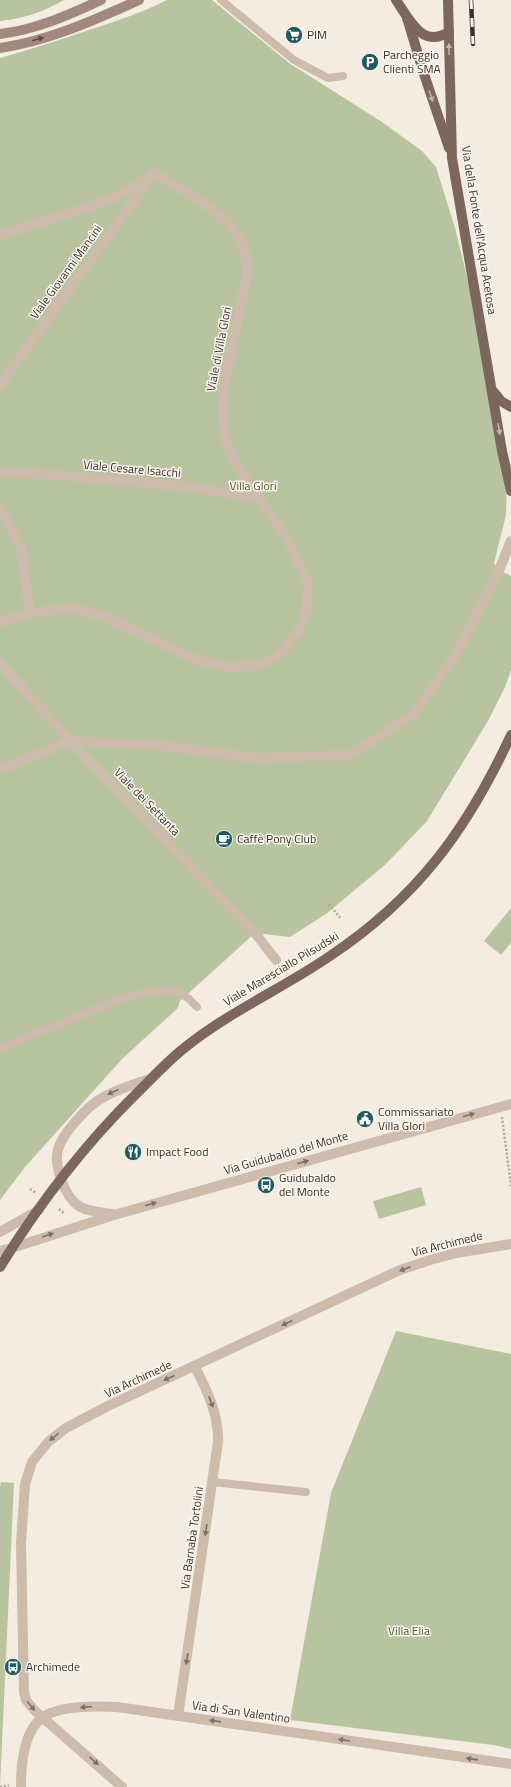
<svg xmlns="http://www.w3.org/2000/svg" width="511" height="1787" viewBox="0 0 511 1787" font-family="'Titillium Web',sans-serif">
<rect width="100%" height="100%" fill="#f4ebe1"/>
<g fill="#b8c4a0">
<path d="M0,0H64C42,12 26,18 0,21Z"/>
<path d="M167,0H212L289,63L382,122L422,151L436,167L455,228L475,310L507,474L506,515L494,563L499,570L511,576V670L505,687L488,721L427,821L386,864L326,914L290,937L255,933L180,1001L178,1008L123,1058L25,1167L0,1200V58C32,49 63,39 95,28C119,20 144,12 167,0Z"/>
<path d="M511,908V943L501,955L484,941Z"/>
<path d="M421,1187L426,1205L379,1219L373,1201Z"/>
<path d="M396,1331L511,1354V1749L493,1745L290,1720L331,1493Z"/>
<path d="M1,1482L14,1483L0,1787V1487Z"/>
</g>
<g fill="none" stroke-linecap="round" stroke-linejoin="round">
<g stroke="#b9a596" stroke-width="2.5" stroke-dasharray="2 2" stroke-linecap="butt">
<path d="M329,904L341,919"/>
<path d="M502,1117L511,1186"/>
<path d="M30,1189L36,1193"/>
<path d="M59,1209L64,1213"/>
<path d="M0,1787L9,1785"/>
</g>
<g stroke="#cdbbac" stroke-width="8">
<path d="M221,0L294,60L328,78L343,76"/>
<path d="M0,1048L121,999L155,991L176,990L189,999L197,1007"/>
<path d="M213,1482L306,1492"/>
</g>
<g stroke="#cdbbac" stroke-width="10">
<path d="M0,235L81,210L120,195L149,177"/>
<path d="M0,385L154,173"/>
<path d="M0,472L69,476L192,487L260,499"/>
<path d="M0,509L21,548L30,613"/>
<path d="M0,622L30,613L72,608L108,618L196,660L227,667L257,666L279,655L299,631L307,609L308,583L287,539L243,475L231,455L224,433L222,394L246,281C247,268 247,254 241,242C229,214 180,189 154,173"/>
<path d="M0,663L70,741L255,933L276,960"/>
<path d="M0,770L70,741L156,745L256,758L350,755L414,714L457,652L499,570L511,541"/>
</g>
<g stroke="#cdbbac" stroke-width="10">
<path d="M0,1232L39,1210"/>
<path d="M0,1251L12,1248"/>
<path d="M178,1716L218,1442C219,1415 207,1390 195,1367"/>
<path d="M21,1787C21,1766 23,1732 42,1718C58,1705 97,1706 117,1707L511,1764"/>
<path d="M122,1787L34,1710L26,1700L24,1692L21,1543L25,1484L32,1462L48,1442L66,1428L108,1406L400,1270L430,1260L456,1253L511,1244"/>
</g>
<g stroke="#cdbbac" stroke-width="10">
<path d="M112,1214C84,1210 73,1210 62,1182C59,1173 56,1164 57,1155C58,1137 88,1105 104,1097C118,1089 134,1084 150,1079"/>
<path d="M12,1248L114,1215L511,1104"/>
</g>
<g stroke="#a18a7d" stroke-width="10">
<path d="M0,34C35,30 69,15 101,0"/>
<path d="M0,48C48,41 95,20 139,0"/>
</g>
<g stroke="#7d675c" stroke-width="10">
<path d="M396,0C409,19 422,49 449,32"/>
<path d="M448,0L452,158L502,451L511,491"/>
<path d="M407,18L424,74L449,148"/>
<path d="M492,390L501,401L511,407"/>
<path d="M0,1267C39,1204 84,1145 137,1093C152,1078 167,1062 183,1049C228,1012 282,989 330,956C417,898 467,830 511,735"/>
</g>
<defs>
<path id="rail" d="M471,0L473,44"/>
</defs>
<use href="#rail" stroke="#3b302b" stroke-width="4.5"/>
<use href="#rail" stroke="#fbf5ee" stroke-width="3" stroke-dasharray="9" stroke-linecap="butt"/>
</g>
<defs><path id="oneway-solid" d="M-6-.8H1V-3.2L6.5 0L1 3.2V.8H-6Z"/></defs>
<use fill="#544640" href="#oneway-solid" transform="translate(38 39) rotate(-16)"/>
<g fill="#c2b5ac">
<use href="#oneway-solid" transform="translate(449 49) rotate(-91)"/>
<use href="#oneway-solid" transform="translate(431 96) rotate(71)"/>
<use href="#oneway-solid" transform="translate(499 429) rotate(80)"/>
</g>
<g fill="#7d6f65">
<use href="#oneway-solid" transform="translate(113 1092) rotate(155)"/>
<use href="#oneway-solid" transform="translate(469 1115) rotate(-15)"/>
<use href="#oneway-solid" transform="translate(303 1162) rotate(-16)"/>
<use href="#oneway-solid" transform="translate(151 1204) rotate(-16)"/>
<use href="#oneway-solid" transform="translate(48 1235) rotate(-19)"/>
<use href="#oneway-solid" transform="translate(405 1269) rotate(159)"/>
<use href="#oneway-solid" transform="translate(287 1323) rotate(155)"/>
<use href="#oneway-solid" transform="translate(169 1378) rotate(155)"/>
<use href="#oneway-solid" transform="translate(211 1402) rotate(69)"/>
<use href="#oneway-solid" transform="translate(54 1437) rotate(141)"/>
<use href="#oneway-solid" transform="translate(206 1530) rotate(98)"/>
<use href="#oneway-solid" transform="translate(187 1659) rotate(99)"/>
<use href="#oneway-solid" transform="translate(31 1706) rotate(50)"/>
<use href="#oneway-solid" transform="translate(86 1707) rotate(175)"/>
<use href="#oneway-solid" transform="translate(215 1721) rotate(-172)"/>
<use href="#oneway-solid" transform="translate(344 1740) rotate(-171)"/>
<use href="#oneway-solid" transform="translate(472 1759) rotate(-172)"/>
<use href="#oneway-solid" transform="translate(94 1761) rotate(42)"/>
</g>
<defs>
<symbol id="supermarket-disc" viewBox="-11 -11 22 22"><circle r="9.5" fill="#1f5a5e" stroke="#fbf5ee"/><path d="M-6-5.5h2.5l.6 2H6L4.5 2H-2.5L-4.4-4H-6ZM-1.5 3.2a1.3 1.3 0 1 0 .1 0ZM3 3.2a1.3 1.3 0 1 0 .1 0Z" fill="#fff"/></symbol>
<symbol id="parking-disc" viewBox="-11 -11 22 22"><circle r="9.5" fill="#1f5a5e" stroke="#fbf5ee"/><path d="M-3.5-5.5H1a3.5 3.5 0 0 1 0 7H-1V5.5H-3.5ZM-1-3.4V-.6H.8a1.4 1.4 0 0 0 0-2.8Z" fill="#fff"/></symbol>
<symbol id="cafe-disc" viewBox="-11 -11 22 22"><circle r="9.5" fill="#1f5a5e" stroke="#fbf5ee"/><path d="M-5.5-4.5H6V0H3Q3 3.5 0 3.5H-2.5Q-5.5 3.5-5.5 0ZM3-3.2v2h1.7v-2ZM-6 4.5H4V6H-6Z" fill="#fff"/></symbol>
<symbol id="civic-disc" viewBox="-11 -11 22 22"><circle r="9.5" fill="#1f5a5e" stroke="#fbf5ee"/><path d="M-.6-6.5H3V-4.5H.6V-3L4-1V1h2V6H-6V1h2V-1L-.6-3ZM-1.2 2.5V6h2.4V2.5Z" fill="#fff"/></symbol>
<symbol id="restaurant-disc" viewBox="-11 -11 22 22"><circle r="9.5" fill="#1f5a5e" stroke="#fbf5ee"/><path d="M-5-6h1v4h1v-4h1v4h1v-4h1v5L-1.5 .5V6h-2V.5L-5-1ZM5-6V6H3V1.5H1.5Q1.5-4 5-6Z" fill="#fff"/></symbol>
<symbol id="bus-disc" viewBox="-11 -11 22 22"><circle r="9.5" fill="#1f5a5e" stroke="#fbf5ee"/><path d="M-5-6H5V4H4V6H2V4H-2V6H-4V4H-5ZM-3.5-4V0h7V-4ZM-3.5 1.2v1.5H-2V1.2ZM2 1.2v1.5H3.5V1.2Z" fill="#fff"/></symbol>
</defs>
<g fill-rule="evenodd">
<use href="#supermarket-disc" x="284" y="25" width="20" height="20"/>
<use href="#parking-disc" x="360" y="52" width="20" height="20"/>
<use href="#cafe-disc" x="214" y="829" width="20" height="20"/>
<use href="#civic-disc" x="355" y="1109" width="20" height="20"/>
<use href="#restaurant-disc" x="123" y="1142" width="20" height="20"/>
<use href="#bus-disc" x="256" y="1175" width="20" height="20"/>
<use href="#bus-disc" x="3" y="1657" width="20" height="20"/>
</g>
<g text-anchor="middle" stroke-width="3" stroke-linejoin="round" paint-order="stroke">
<g font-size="12" fill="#3b302b" stroke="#fbf5ee" text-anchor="start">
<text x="307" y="39">PIM</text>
<text x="383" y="59">Parcheggio<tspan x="383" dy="14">Clienti SMA</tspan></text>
<text x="237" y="843">Caffè Pony Club</text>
<text x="378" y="1116">Commissariato<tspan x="378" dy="14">Villa Glori</tspan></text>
<text x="146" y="1156">Impact Food</text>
<text x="279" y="1182">Guidubaldo<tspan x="279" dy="14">del Monte</tspan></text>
<text x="26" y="1671">Archimede</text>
</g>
<g font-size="12" fill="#3b302b" stroke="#fbf5ee">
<text transform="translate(479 230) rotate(81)" y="4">Via della Fonte dell'Acqua Acetosa</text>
<text transform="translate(66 272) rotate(-54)" y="4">Viale Giovanni Mancini</text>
<text transform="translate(219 349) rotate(-79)" y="4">Viale di Villa Glori</text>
<text transform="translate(132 469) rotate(5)" y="4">Viale Cesare Isacchi</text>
<text transform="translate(147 802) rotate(46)" y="4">Viale dei Settanta</text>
<text transform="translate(281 969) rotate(-31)" y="4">Viale Maresciallo Pilsudski</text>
<text transform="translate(286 1153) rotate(-16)" y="4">Via Guidubaldo del Monte</text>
<text transform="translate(447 1244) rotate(-14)" y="4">Via Archimede</text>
<text transform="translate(138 1379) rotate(-25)" y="4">Via Archimede</text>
<text transform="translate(192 1538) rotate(-82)" y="4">Via Barnaba Tortolini</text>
<text transform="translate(241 1712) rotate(8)" y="4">Via di San Valentino</text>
</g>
<g font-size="12" fill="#4a5a2e" stroke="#fbf5ee">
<text x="253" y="490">Villa Glori</text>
<text x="409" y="1635">Villa Elia</text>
</g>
</g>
</svg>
